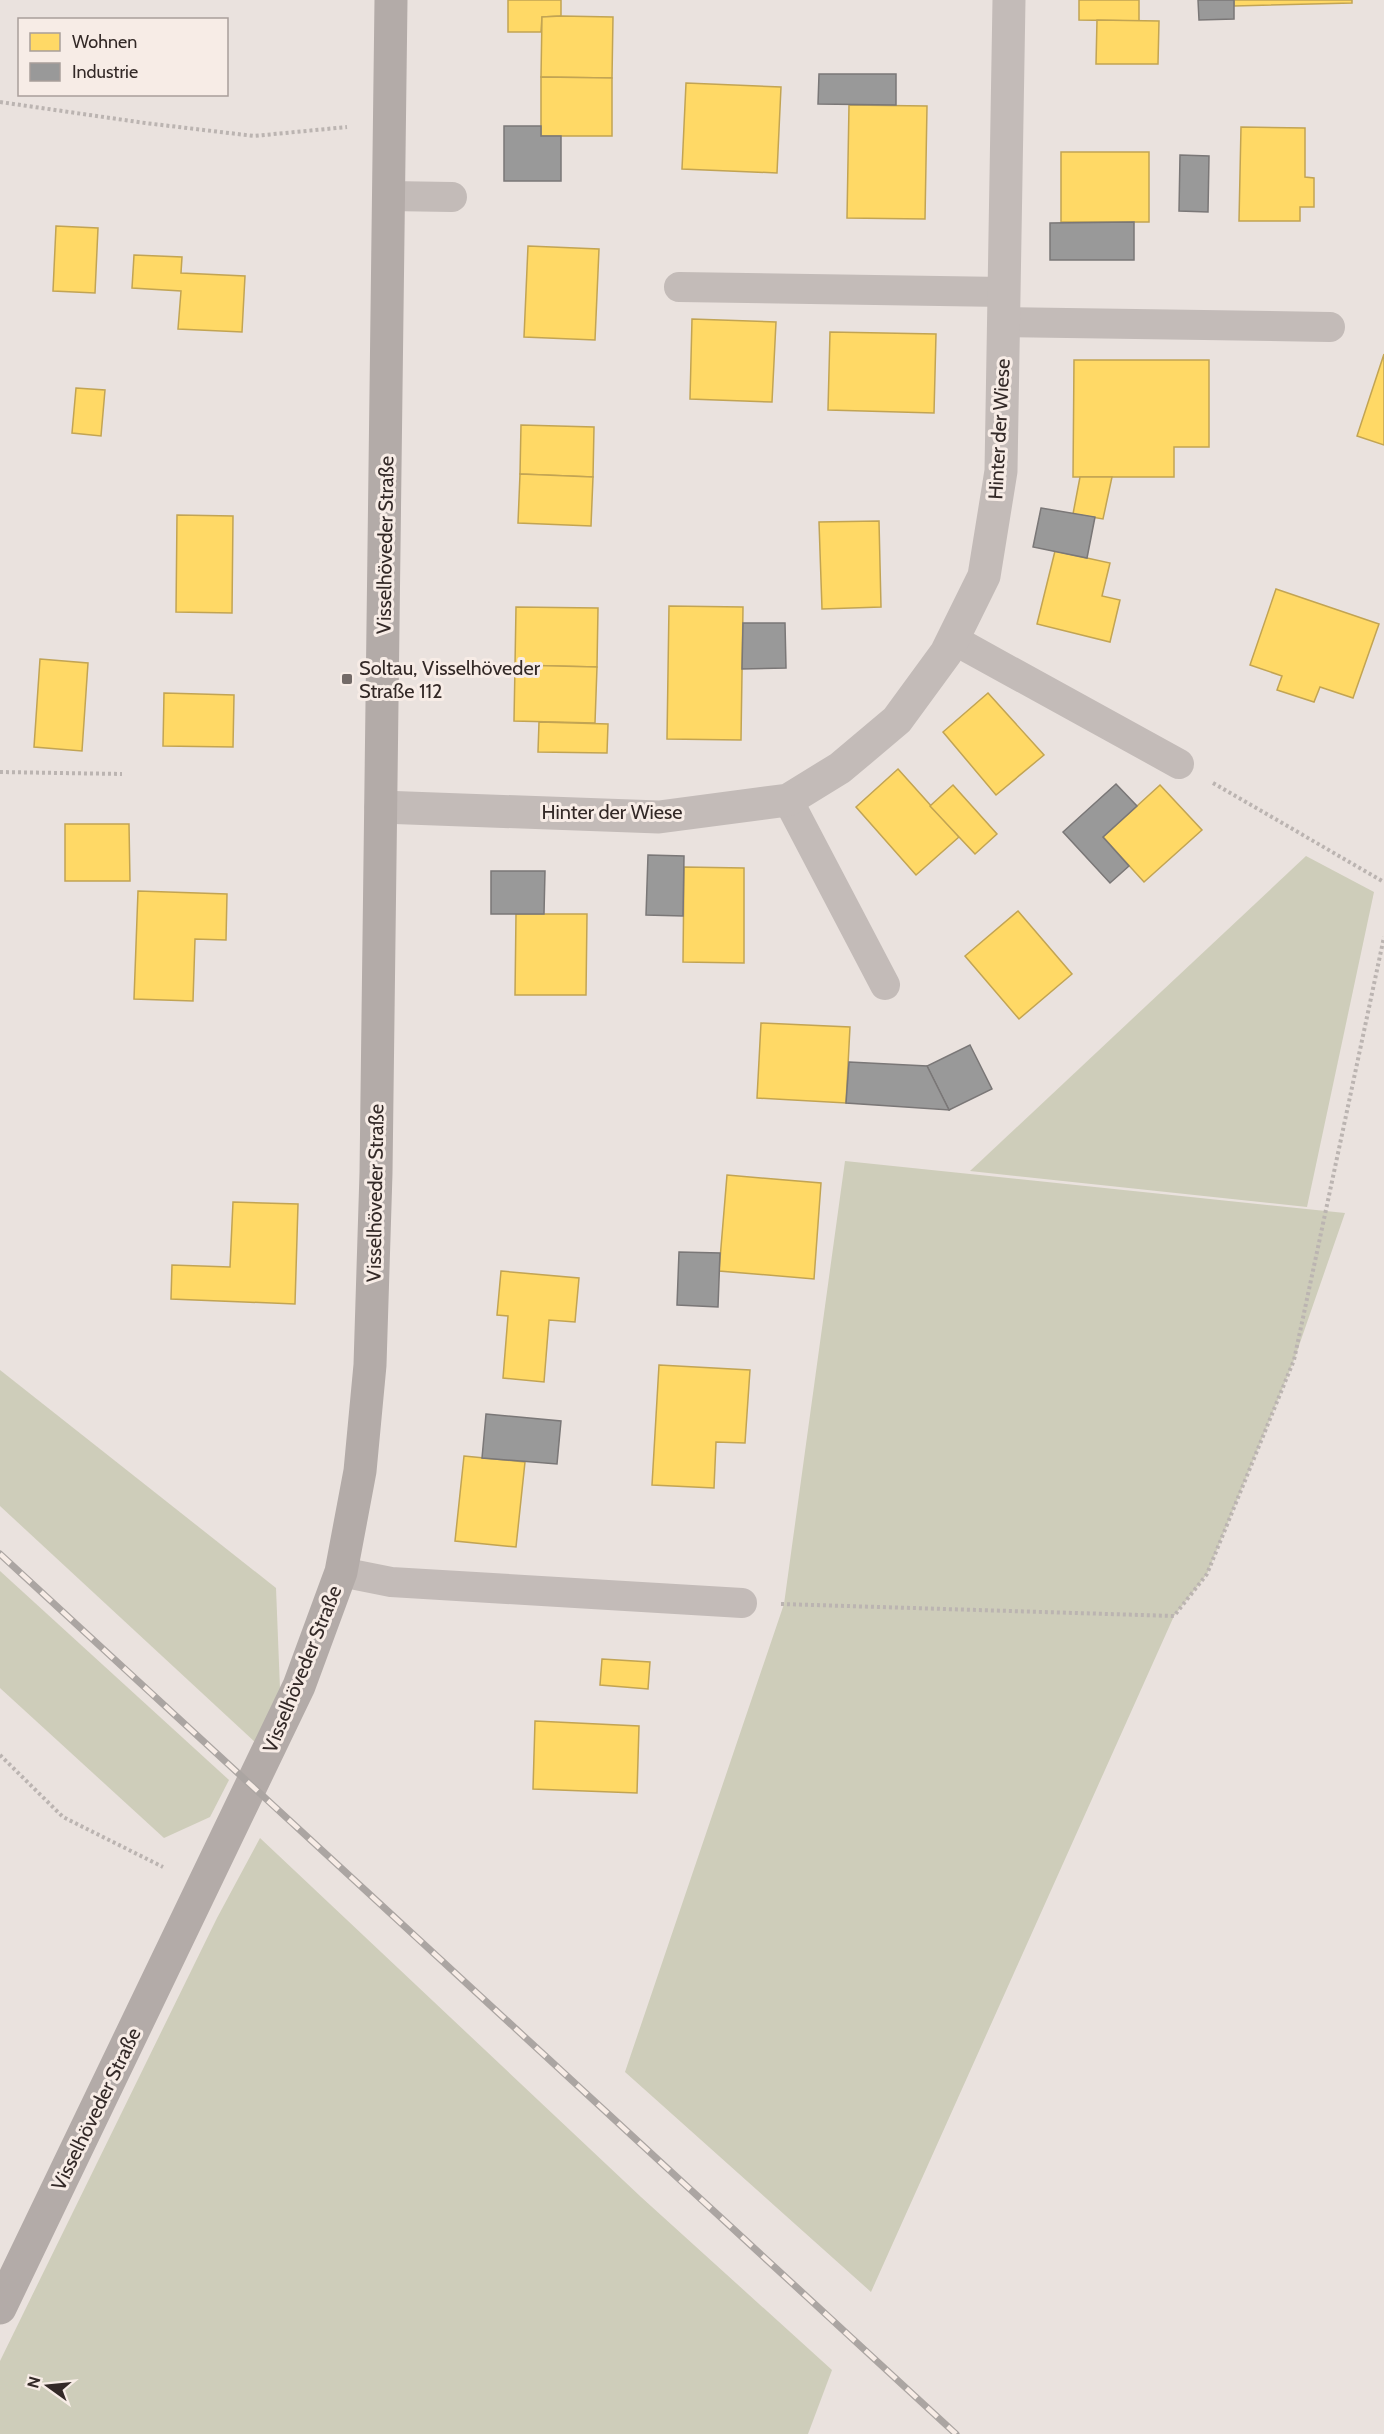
<svg xmlns="http://www.w3.org/2000/svg" width="1384" height="2434" viewBox="0 0 1384 2434" font-family="Cabin,sans-serif">
<rect width="100%" height="100%" fill="#eae2de"/>
<g fill="#cecdba">
<path d="M1306,856L1374,892L1307,1207L970,1171Z"/>
<path d="M845,1161L1345,1213L1294,1360L1207,1574L1174,1616L871,2292L625,2072L784,1604Z"/>
<path d="M0,1370L276,1588L280,1689L257,1744L0,1506Z"/>
<path d="M0,1571L229,1780L210,1817L164,1838L0,1688Z"/>
<path d="M260,1838L641,2197L832,2370L808,2434H0V2361L217,1918Z"/>
</g>
<g fill="#ffd966" stroke="#c2a453" stroke-width="1.5">
<path d="M508,0H561V16L542,17L541,32H508Z"/>
<path d="M1079,0H1139V21L1079,20Z"/>
<path d="M1234,0H1352V3L1234,6Z"/>
<path d="M561,16L613,17L612,78L541,77L542,17Z"/>
<path d="M1097,20L1159,21L1158,64H1096Z"/>
<path d="M541,77L612,78V136H541Z"/>
<path d="M686,83L781,87L777,173L682,169Z"/>
<path d="M849,105L927,106L925,219L847,218Z"/>
<path d="M1241,127L1305,128V177L1314,178V207H1300V221H1239Z"/>
<rect x="1061" y="152" width="88" height="70"/>
<path d="M56,226L98,228L95,293L53,291Z"/>
<path d="M528,246L599,249L595,340L524,337Z"/>
<path d="M134,255L182,257L181,273L245,276L242,332L178,329L181,291L132,288Z"/>
<path d="M692,319L776,322L772,402L690,399Z"/>
<path d="M830,332L936,334L934,413L828,410Z"/>
<path d="M1384,354V445L1357,436Z"/>
<path d="M1074,360H1209V447H1174V477H1073Z"/>
<path d="M76,388L105,390L101,436L72,433Z"/>
<path d="M521,425L594,427L593,477L520,474Z"/>
<path d="M520,474L593,477L591,526L518,523Z"/>
<path d="M1080,477H1112L1103,519L1073,514Z"/>
<path d="M177,515L233,516L232,613L176,612Z"/>
<path d="M879,521L881,607L822,609L819,522Z"/>
<path d="M1055,551L1110,563L1102,596L1120,600L1110,642L1037,624Z"/>
<path d="M1276,589L1379,624L1353,698L1320,687L1314,702L1277,690L1282,676L1250,665Z"/>
<path d="M669,606L743,607L741,740L667,739Z"/>
<path d="M516,607L598,608L597,667L515,665Z"/>
<path d="M40,659L88,663L82,751L34,747Z"/>
<path d="M515,665L597,667L595,723L514,721Z"/>
<path d="M164,693L234,695L233,747L163,746Z"/>
<path d="M988,693L1044,755L996,795L943,732Z"/>
<path d="M539,722L608,724L607,753L538,752Z"/>
<path d="M898,769L959,837L916,875L856,807Z"/>
<path d="M953,785L997,834L975,854L930,806Z"/>
<path d="M1160,785L1202,830L1144,882L1103,837Z"/>
<path d="M65,824H129L130,881H65Z"/>
<path d="M684,867L744,868V963L683,962Z"/>
<path d="M138,891L227,894L226,940L195,939L193,1001L134,999Z"/>
<path d="M1018,911L1072,974L1019,1019L965,956Z"/>
<path d="M516,914H587L586,995H515Z"/>
<path d="M761,1023L850,1027L846,1103L757,1098Z"/>
<path d="M727,1175L821,1183L814,1279L719,1271Z"/>
<path d="M233,1202L298,1204L295,1304L171,1299L172,1265L230,1267Z"/>
<path d="M501,1271L579,1278L575,1322L549,1320L544,1382L503,1378L508,1316L497,1315Z"/>
<path d="M659,1365L750,1370L745,1443L716,1442L714,1488L652,1485Z"/>
<path d="M464,1456L525,1462L516,1547L455,1541Z"/>
<path d="M602,1659L650,1662L648,1689L600,1685Z"/>
<path d="M535,1721L639,1726L637,1793L533,1789Z"/>
</g>
<g fill="#999" stroke="#7a7777" stroke-width="1.5">
<path d="M1198,0H1234V19L1199,20Z"/>
<path d="M819,74H896V105L818,104Z"/>
<path d="M504,126H541V136H561V181H504Z"/>
<path d="M1180,155L1209,156L1208,212L1179,211Z"/>
<path d="M1134,222V260H1050V223Z"/>
<path d="M1041,508L1095,517L1087,558L1033,547Z"/>
<path d="M743,623H785L786,668L742,669Z"/>
<path d="M1116,784L1137,806L1103,837L1129,866L1110,883L1063,832Z"/>
<path d="M648,855L684,856L683,916L646,915Z"/>
<path d="M491,871H545L544,914H491Z"/>
<path d="M970,1045L992,1089L949,1110L927,1066Z"/>
<path d="M849,1062L927,1066L949,1110L846,1103Z"/>
<path d="M679,1252L720,1253L718,1307L677,1305Z"/>
<path d="M486,1414L561,1421L557,1464L482,1458Z"/>
</g>
<g fill="none" stroke-linecap="round" stroke-linejoin="round">
<g stroke="#bbb4b1" stroke-width="4" stroke-dasharray="3 3" stroke-linecap="butt">
<path d="M0,102L145,123L254,136L347,127"/>
<path d="M0,772L122,774"/>
<path d="M1213,783L1384,882"/>
<path d="M781,1604L1174,1616L1207,1574L1294,1360L1384,937"/>
<path d="M0,1755L63,1817L163,1867"/>
</g>
<g stroke="#c3bbb8" stroke-width="30">
<path d="M389,196L452,197"/>
<path d="M679,287L1004,292"/>
<path d="M1004,322L1330,327"/>
<path d="M954,640L1179,764"/>
<path d="M788,800L885,985"/>
<path d="M341,1572L391,1582L742,1603"/>
</g>
<path stroke="#c3bbb8" stroke-width="33" d="M381,807L659,817L788,800L840,768L897,720L946,653L984,576L1001,471L1009,0"/>
<path stroke="#b3aba8" stroke-width="33" d="M0,2308L299,1686L341,1572L360,1471L370,1365L376,1173L391,0"/>
<defs>
<path id="rail" d="M0,1554L956,2434"/>
</defs>
<use href="#rail" stroke="#aba5a2" stroke-width="7"/>
<use href="#rail" stroke="#f7ece6" stroke-width="4.5" stroke-dasharray="14" stroke-linecap="butt"/>
</g>
<rect fill="#736a67" stroke="#f7ece6" stroke-width="2" x="341" y="673" width="12" height="12" rx="3"/>
<g text-anchor="middle" stroke-width="6" stroke-linejoin="round" paint-order="stroke">
<g font-size="20" fill="#332927" stroke="#f7ece6">
<text transform="translate(999 429) rotate(-87)" y="7">Hinter der Wiese</text>
<text transform="translate(385 545) rotate(-89)" y="7">Visselhöveder Straße</text>
<text x="612" y="819">Hinter der Wiese</text>
<text transform="translate(375 1193) rotate(-89)" y="7">Visselhöveder Straße</text>
<text transform="translate(302 1669) rotate(-68)" y="7">Visselhöveder Straße</text>
<text transform="translate(96 2109) rotate(-64)" y="7">Visselhöveder Straße</text>
</g>
<g font-size="20" fill="#332927" stroke="#f7ece6" text-anchor="start">
<text x="359" y="675">Soltau, Visselhöveder<tspan x="359" dy="23">Straße 112</tspan></text>
</g>
</g>
<rect x="18" y="18" width="210" height="78" fill="#f7ece6" stroke="#a99e9a" stroke-width="1.5"/>
<rect x="30" y="33" width="30" height="18" fill="#ffd966" stroke="#a99e9a" stroke-width="1.5"/>
<text x="72" y="48" font-size="18" fill="#332927">Wohnen</text>
<rect x="30" y="63" width="30" height="18" fill="#999999" stroke="#a99e9a" stroke-width="1.5"/>
<text x="72" y="78" font-size="18" fill="#332927">Industrie</text>
<g transform="translate(48 2386) rotate(285)" stroke="#f7ece6" stroke-width="4.5" paint-order="stroke">
<path d="M0-4.5L10 22L0 15L-10 22Z" fill="#332927"/>
<text y="-9" font-size="16" font-weight="bold" text-anchor="middle" fill="#332927">N</text>
</g>
</svg>
